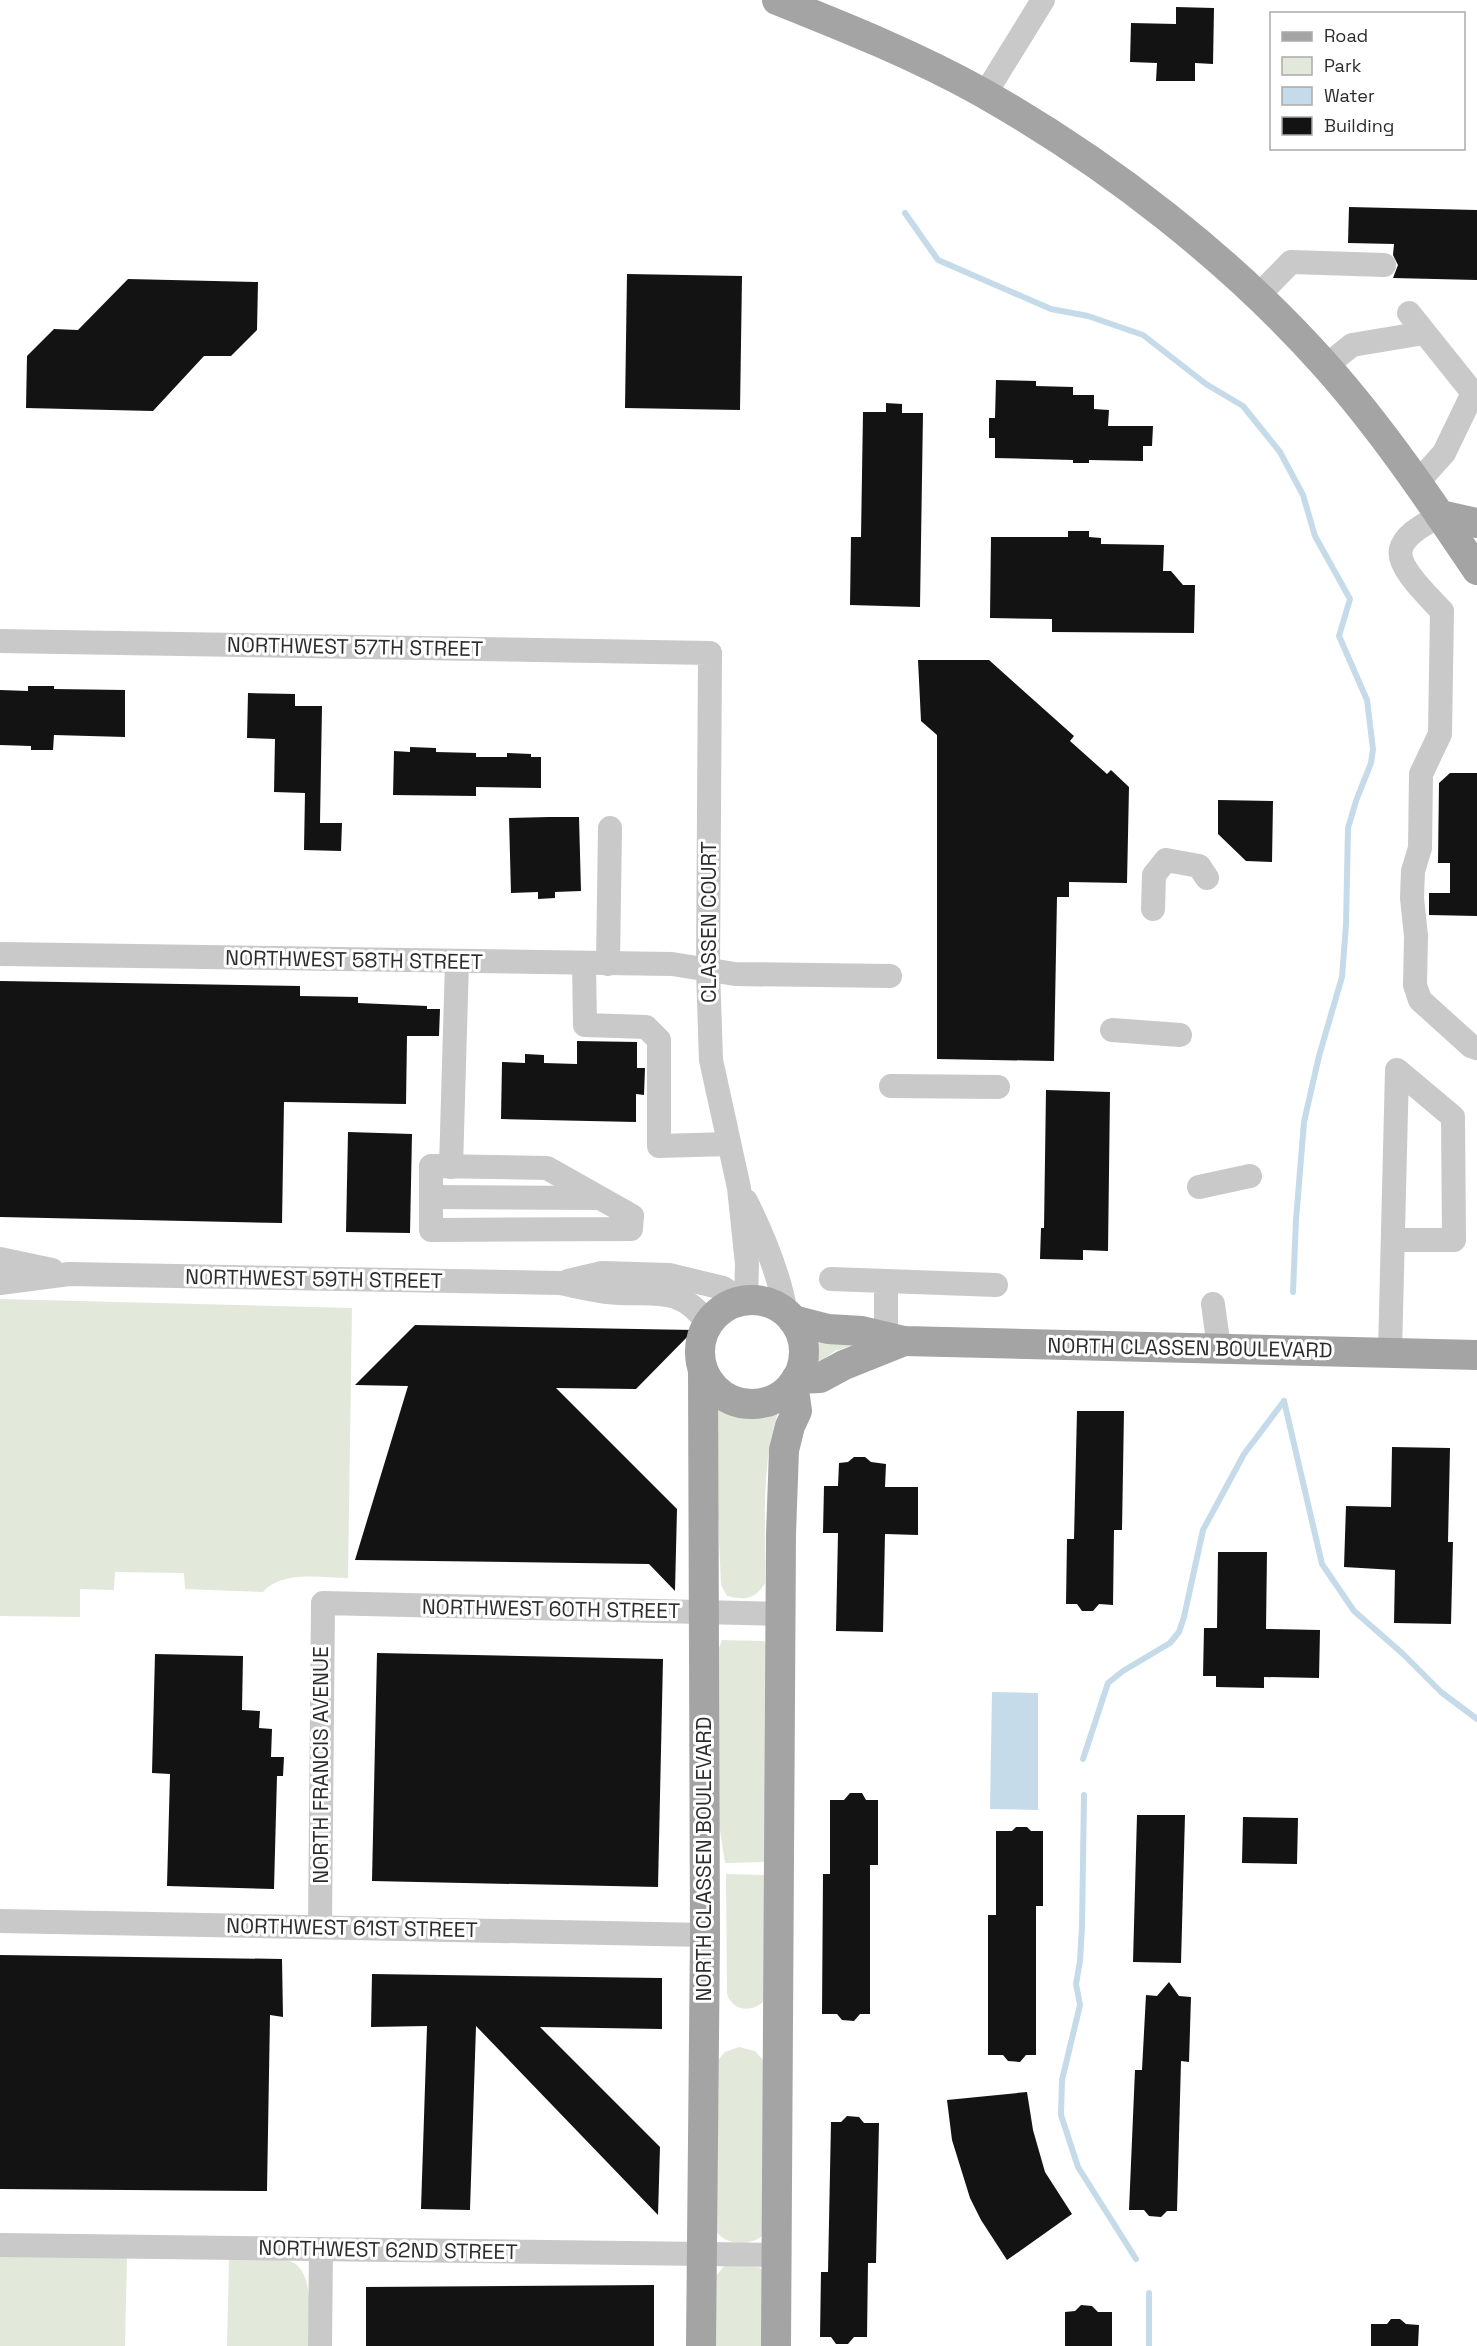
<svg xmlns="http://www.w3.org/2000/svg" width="1477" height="2346" viewBox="0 0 1477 2346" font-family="'Space Grotesk',sans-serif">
<rect width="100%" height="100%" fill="#fff"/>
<g fill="#e2e9da">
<path d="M0,1299L352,1308L348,1578C321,1578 283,1570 263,1592L185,1589L184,1573L115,1572L114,1590L80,1589V1617L0,1616Z"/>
<path d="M812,1338L853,1345L835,1351L812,1367L814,1353Z"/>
<path d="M713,1401C732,1416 759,1418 780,1407C760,1461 766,1526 765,1583C755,1600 744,1600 727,1596L721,1585Z"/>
<path d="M722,1640L764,1641L767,1646V1862L725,1863L716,1804L718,1651Z"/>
<path d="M726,1874L768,1875L765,2000C753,2013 733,2012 727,1994Z"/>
<path d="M739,2047L755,2051L765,2062L762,2236C749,2247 722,2245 714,2228L718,2060L725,2052Z"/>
<path d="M0,2255L127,2258L125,2346H0Z"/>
<path d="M229,2259C247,2259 267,2257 285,2260C318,2265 308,2321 308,2346H227Z"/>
<path d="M725,2265L759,2267L763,2271L766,2346H715V2277Z"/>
</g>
<path fill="#c6dbe9" d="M992,1692L1038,1693V1810L990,1809Z"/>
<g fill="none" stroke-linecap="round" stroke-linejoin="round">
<g stroke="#c6dbe9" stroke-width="6">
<path d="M905,213L938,260L1051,309L1088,316L1143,335L1206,384L1243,406L1280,452L1303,495L1315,536L1350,599L1339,636L1367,700L1373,749L1371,763L1356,801L1348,828L1346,925L1342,977L1319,1056L1304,1122L1296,1220L1293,1292"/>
<path d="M1284,1401L1322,1564L1354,1611L1402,1653L1441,1692L1477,1719"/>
<path d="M1083,1759L1108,1683L1123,1671L1170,1643L1179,1632L1184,1617L1203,1530L1244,1454L1284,1401"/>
<path d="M1084,1795L1082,1927L1080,1961L1076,1984L1080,2005L1062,2080L1061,2115L1078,2167L1136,2259"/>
<path d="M1149,2346V2293"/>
</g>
</g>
<g fill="#131313">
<path d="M1176,7L1214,8L1213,64L1195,63V81H1156L1157,63L1130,62L1131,23L1176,24Z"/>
<path d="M1349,207L1477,210V280L1393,278L1398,265L1393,255L1394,244L1348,243Z"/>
<path d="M627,274L742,276L740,410L625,408Z"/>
<path d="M128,279L258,282L257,330L231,356H204L153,411L26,408L27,356L54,329L78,330Z"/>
<path d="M996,380L1036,381V386L1073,387V395H1094V409L1109,410L1108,426H1153L1152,446H1143V461L1089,460V463H1073V460L995,458V438H989V418H995Z"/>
<path d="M886,403L902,404V413H923L920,607L850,605L851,537H861L863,412H886Z"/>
<path d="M1068,531H1089V537L1101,538V544L1164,545L1163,571H1171L1183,585H1195L1194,633L1052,632V619L990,618L991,537H1068Z"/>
<path d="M918,660H989L1074,736L1070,741L1107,774L1111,770L1129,787L1127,883L1069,882V897H1057L1054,1061L937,1059V735L921,721Z"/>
<path d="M28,686H54V689L125,690V737L54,735L53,750H31V746L0,745V690L28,691Z"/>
<path d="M248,693L295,694V706H322L320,823H342L341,851L304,850L305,793L274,792L275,739L247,738Z"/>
<path d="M410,747L436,748V752L476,753V757H507V753L531,754V757H541V788L476,787V796L393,795L394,751L410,752Z"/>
<path d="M1450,773H1477V916L1429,915V893H1450V863H1438L1439,783Z"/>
<path d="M1218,800L1273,801L1272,862L1246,861L1218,834Z"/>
<path d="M549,817H579L581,891L555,892V898L538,899V892L511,893L509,818Z"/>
<path d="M0,981L300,986V996L358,997V1003L427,1006V1009H440L439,1036H407L406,1104L284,1102L282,1223L0,1217Z"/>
<path d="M577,1041L637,1042V1068H645L644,1095L636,1094V1122L501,1119L502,1062L525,1063V1054L544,1055V1063L577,1064Z"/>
<path d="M1046,1090L1110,1092L1108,1251L1083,1250V1260L1040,1259L1041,1228H1044Z"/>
<path d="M348,1132L412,1134L410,1233L346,1232Z"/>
<path d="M415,1325L694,1330L636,1389L556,1388L677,1509L675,1591L649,1564L355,1560L408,1386L355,1385Z"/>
<path d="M1077,1411H1124L1122,1530H1114L1113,1605L1099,1604L1093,1611H1082L1077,1604H1066L1067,1539H1074Z"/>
<path d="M1392,1447L1450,1448L1448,1542H1453L1451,1624L1394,1623L1395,1570L1344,1567L1346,1506L1391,1507Z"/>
<path d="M854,1457H865L871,1462L886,1464L885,1487H918V1535L885,1534L883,1632L836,1631L838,1533H823L824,1486H838L839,1463L848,1462Z"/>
<path d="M1218,1552H1267L1266,1629L1320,1630L1319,1678L1264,1677V1688L1216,1687V1676H1203L1204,1628H1217Z"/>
<path d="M377,1653L663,1659L658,1887L372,1881Z"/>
<path d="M155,1654L243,1656L242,1710L260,1711L259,1728L272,1729L271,1757H284L283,1776H277L274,1889L167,1886L170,1774L152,1773Z"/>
<path d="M850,1793H862L866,1800H878V1865H870V2014H860L854,2021L842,2020L837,2014H822L823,1874H830V1800H844Z"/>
<path d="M1137,1815H1185L1181,1963L1133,1962Z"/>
<path d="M1243,1817L1298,1818L1297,1864L1242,1863Z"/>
<path d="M1016,1827H1027L1031,1831H1043V1906H1036V2055H1026L1020,2062L1008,2061L1003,2055H988V1915H996V1831H1012Z"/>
<path d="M0,1955L282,1959L283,2017L270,2015L267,2191L0,2189Z"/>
<path d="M372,1974L662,1978V2029L540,2027L660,2147L658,2215L476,2026L470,2210L421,2209L427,2026L371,2027Z"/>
<path d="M1169,1982L1179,1996L1191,1997L1189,2062L1181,2061L1177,2211H1167L1161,2217L1149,2216L1144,2210H1129L1135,2070H1142L1146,1995L1157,1996Z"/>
<path d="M1027,2092L1033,2130L1045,2172L1072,2214L1007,2260L981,2220L970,2198L952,2140L947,2100Z"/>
<path d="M847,2116L859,2117L864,2123H879L876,2263H868L867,2337H854L848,2344H836L831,2337H820L821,2272H828L831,2122H841Z"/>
<path d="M654,2285V2346H366V2287Z"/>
<path d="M1081,2305L1092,2306L1098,2312H1112V2346H1065V2312L1075,2311Z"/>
<path d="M1391,2319H1400L1406,2324L1419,2325L1418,2346H1371V2324H1387Z"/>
</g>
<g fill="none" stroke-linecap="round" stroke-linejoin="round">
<g stroke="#c9c9c9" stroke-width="24">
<path d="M985,94L1043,0"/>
<path d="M1257,297L1291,262L1384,265"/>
<path d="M1409,313L1473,393L1444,453L1417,483"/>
<path d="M1326,366L1352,345L1424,333"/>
<path d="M1440,515C1428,523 1405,533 1401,549C1396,567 1430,598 1442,611L1440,734L1421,774L1420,848L1413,871L1412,898L1416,936L1415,985L1420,1000L1471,1046L1477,1048"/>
<path d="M0,641L710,653L708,970L711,1060L739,1188L747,1264L746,1301"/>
<path d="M1153,909L1154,875L1166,860L1199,866L1207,878"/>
<path d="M0,954L672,964L735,974L890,976"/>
<path d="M584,963L585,1025L646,1027L659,1040V1146L729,1144"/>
<path d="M608,964L610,828"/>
<path d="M1112,1030L1180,1035"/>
<path d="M891,1086L998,1087"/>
<path d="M431,1166L547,1168L632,1216L631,1229L431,1230Z"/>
<path d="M451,1167L457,962"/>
<path d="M1199,1187L1250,1176"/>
<path d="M431,1197L598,1198"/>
<path d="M746,1201C764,1237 779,1273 786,1313"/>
<path d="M0,1259L52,1270"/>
<path d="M831,1279L886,1281V1336"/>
<path d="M568,1281L602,1273L669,1275L723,1288L742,1301"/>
<path d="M886,1281L996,1285"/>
<path d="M0,1283L69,1274L560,1283C575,1286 591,1290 607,1292C650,1297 679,1282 708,1324"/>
<path d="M1213,1304L1219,1348"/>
<path d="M1390,1353L1397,1070L1453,1117L1454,1240H1393"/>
<path d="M0,1921L705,1935"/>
<path d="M320,1927L323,1603L780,1614"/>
<path d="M0,2245L776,2255"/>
<path d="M320,2346L321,2249"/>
</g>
<g stroke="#a4a4a4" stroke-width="30">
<path d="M777,0C847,28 917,56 983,93C1108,164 1231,259 1326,366C1382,429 1430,500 1477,570"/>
<path d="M1440,515L1477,523"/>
<circle cx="752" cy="1352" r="52"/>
<path d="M793,1320L828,1329L862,1331L904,1341L1477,1355"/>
<path d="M796,1379L820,1378L844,1365L904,1341"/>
<path d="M701,2346L705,1935L703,1371"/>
<path d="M776,2346L781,1534L784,1450L790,1426L797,1411L793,1384"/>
</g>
</g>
<g text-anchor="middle" stroke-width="6" stroke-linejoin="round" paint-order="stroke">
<g font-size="21" fill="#2c2c2c" stroke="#fff">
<text transform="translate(355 647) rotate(1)" y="7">NORTHWEST 57TH STREET</text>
<text transform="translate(709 922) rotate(-90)" y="7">CLASSEN COURT</text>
<text transform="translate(354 960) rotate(1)" y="7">NORTHWEST 58TH STREET</text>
<text transform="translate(314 1279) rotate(1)" y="7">NORTHWEST 59TH STREET</text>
<text transform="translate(1190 1348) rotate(1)" y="7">NORTH CLASSEN BOULEVARD</text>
<text transform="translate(551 1609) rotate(1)" y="7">NORTHWEST 60TH STREET</text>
<text transform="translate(321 1765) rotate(-90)" y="7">NORTH FRANCIS AVENUE</text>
<text transform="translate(704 1859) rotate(-90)" y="7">NORTH CLASSEN BOULEVARD</text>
<text transform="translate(352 1928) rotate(1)" y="7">NORTHWEST 61ST STREET</text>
<text transform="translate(388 2250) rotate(1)" y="7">NORTHWEST 62ND STREET</text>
</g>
</g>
<rect x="1270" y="12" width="195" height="138" fill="#ffffff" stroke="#ababab" stroke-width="1.5"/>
<rect x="1282" y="32" width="30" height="9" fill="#a4a4a4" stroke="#ababab" stroke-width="1.5"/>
<text x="1324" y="42" font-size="18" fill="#2c2c2c">Road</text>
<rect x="1282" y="57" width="30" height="18" fill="#e2e9da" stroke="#ababab" stroke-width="1.5"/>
<text x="1324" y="72" font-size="18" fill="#2c2c2c">Park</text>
<rect x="1282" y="87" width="30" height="18" fill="#c6dbe9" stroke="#ababab" stroke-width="1.5"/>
<text x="1324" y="102" font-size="18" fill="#2c2c2c">Water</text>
<rect x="1282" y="117" width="30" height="18" fill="#131313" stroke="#ababab" stroke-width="1.5"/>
<text x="1324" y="132" font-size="18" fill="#2c2c2c">Building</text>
</svg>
